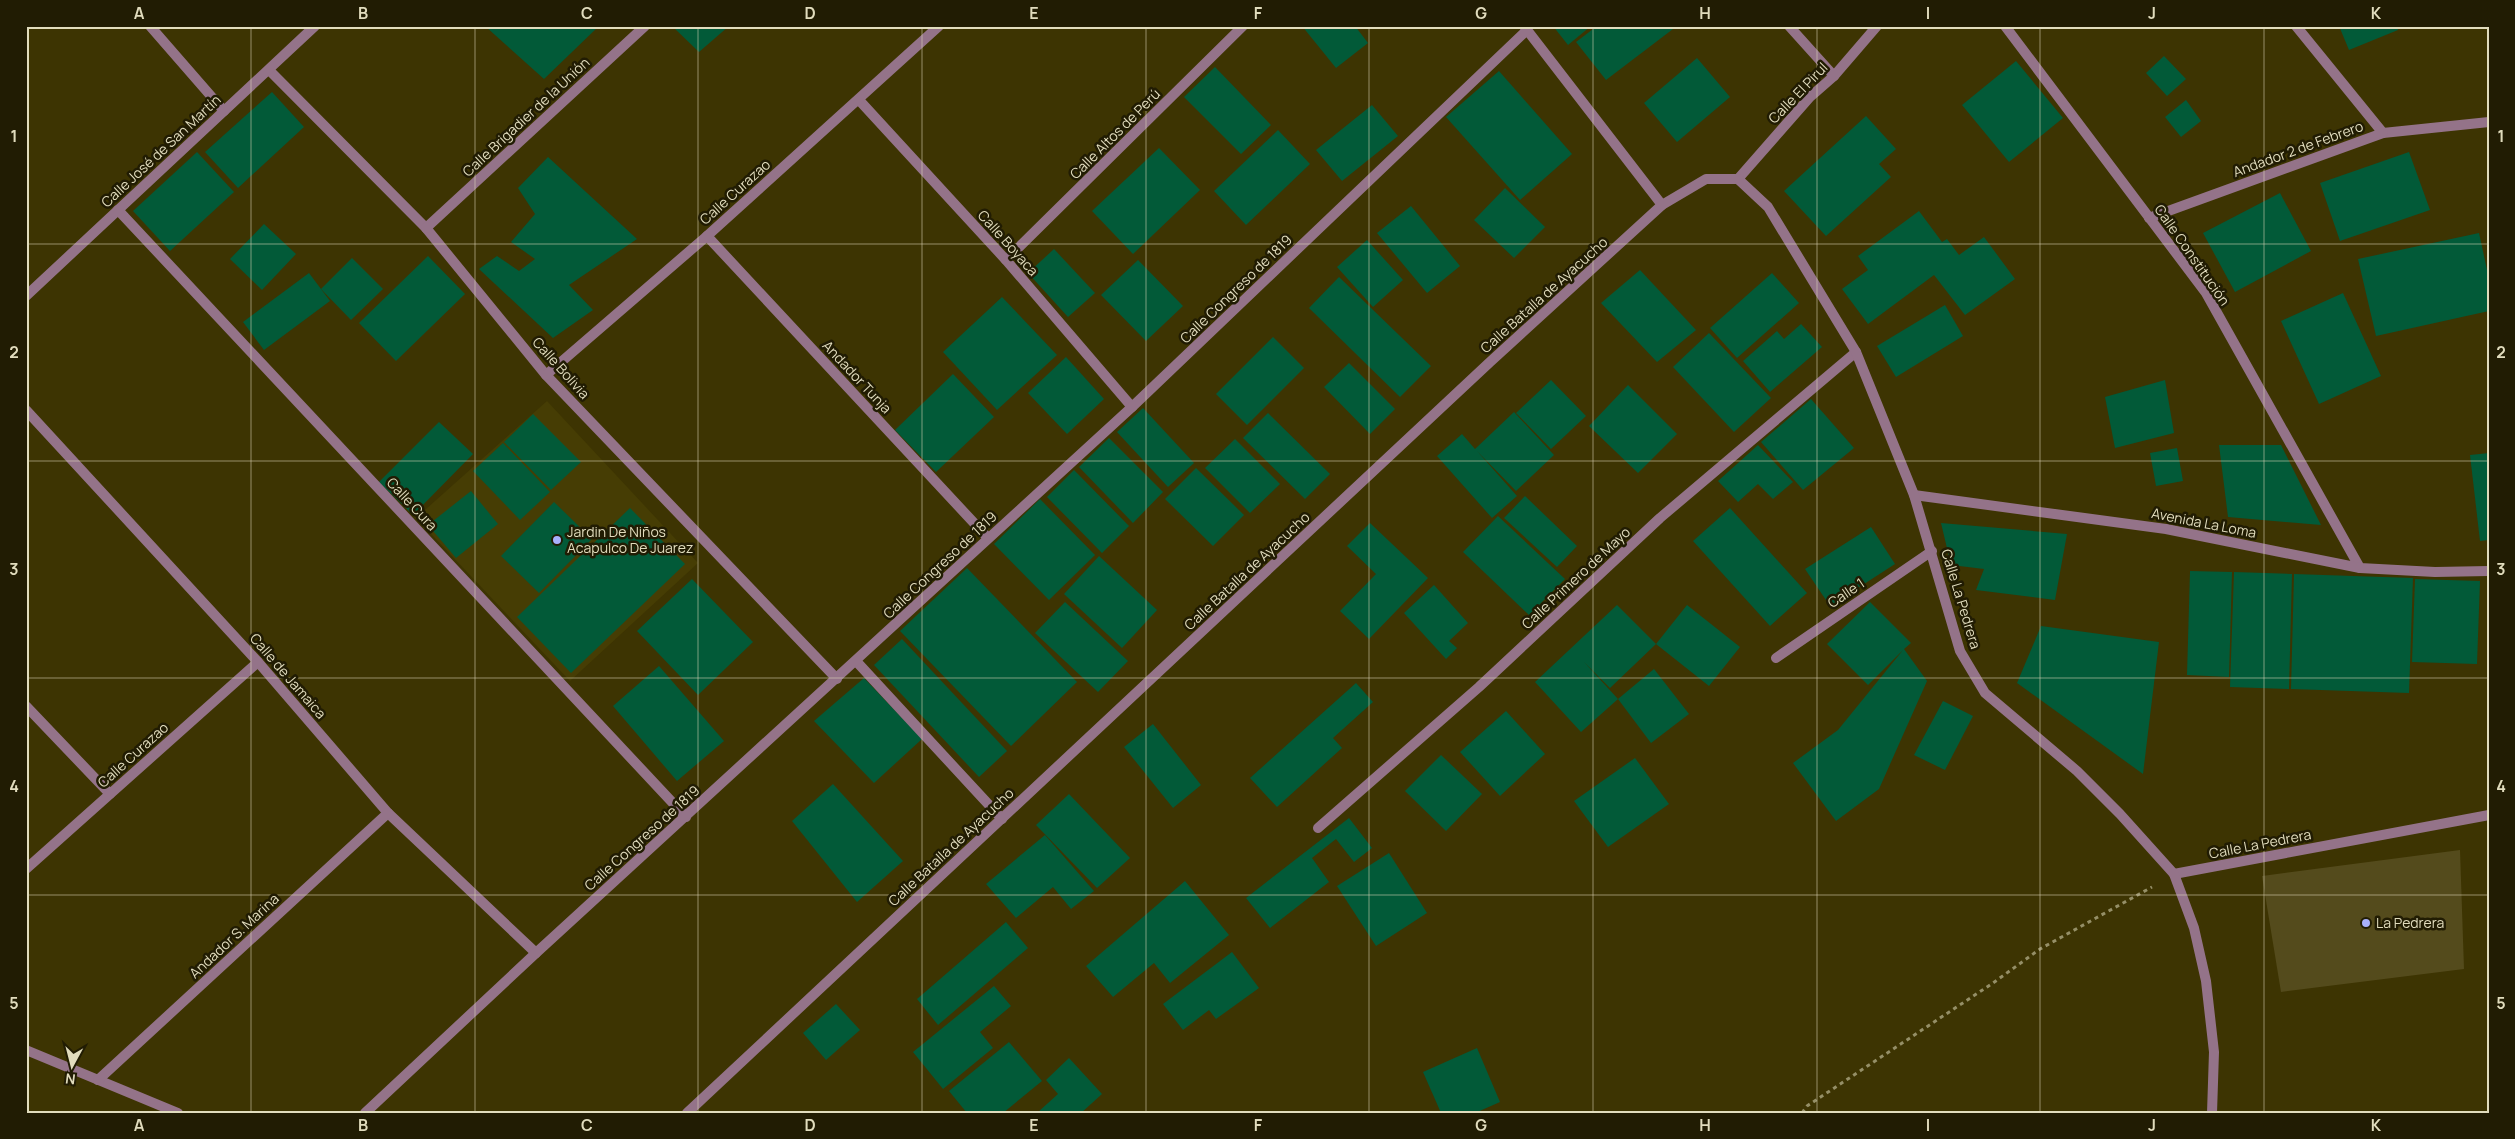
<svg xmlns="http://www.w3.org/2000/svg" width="2515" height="1139" viewBox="0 0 2515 1139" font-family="Manrope,sans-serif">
<rect width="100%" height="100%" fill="#3d3402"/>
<path fill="#463d04" d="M547,401L698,563L570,681L416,518Z"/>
<path fill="#544b1c" d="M2460,850L2464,969L2281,992L2262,876Z"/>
<g fill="#025a38">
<path d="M485,26H599L544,79Z"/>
<path d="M672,26H729L699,52Z"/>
<path d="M1302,26H1355L1368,43L1336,68Z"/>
<path d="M1553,26H1591L1568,45Z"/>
<path d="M1597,26H1671L1673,29L1606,80L1576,42Z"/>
<path d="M2339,26H2397L2398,30L2349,50Z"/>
<path d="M2164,56L2186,79L2167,96L2146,73Z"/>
<path d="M1697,58L1730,97L1677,142L1644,103Z"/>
<path d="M2016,61L2063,118L2009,162L1962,105Z"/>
<path d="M1215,67L1271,125L1241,154L1184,97Z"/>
<path d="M1499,71L1572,154L1520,200L1446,117Z"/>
<path d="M272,92L304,127L238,188L205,152Z"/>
<path d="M2186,100L2201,121L2181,137L2165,117Z"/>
<path d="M1372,105L1398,136L1342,181L1316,150Z"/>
<path d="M1866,116L1896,149L1879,164L1891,177L1826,236L1784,191Z"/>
<path d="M1278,130L1310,164L1246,225L1214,191Z"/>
<path d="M1159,148L1200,190L1133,254L1092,211Z"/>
<path d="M197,152L234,192L170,251L133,211Z"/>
<path d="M2409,152L2430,210L2340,241L2320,183Z"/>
<path d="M548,157L637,239L569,285L593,310L553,338L479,269L497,256L519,271L535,259L511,242L535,214L518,188Z"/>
<path d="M1505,188L1545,227L1514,258L1474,220Z"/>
<path d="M2280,193L2311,251L2235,292L2203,233Z"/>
<path d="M1411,206L1460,266L1427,293L1377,233Z"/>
<path d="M1919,211L1942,242L1947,239L1959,255L1984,237L2015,279L1965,315L1934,275L1868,324L1842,289L1868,270L1858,256Z"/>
<path d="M264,224L296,254L262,290L230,259Z"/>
<path d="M2479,233L2489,279V311L2376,336L2358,259Z"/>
<path d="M1367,240L1403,280L1373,307L1337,267Z"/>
<path d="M1054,249L1095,293L1068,317L1028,273Z"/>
<path d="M428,256L465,294L396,361L359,323Z"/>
<path d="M352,258L383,289L351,320L321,289Z"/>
<path d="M1138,260L1183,306L1146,341L1101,295Z"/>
<path d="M1640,270L1696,330L1657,362L1601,303Z"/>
<path d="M309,273L330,301L264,350L243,322Z"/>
<path d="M1772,273L1799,303L1737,358L1710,328Z"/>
<path d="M1339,277L1431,366L1400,397L1309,308Z"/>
<path d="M2343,293L2381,376L2319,404L2281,321Z"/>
<path d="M1002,297L1057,355L997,410L943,352Z"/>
<path d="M1945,305L1963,336L1896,377L1877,346Z"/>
<path d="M1801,324L1822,347L1770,392L1743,361L1777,331L1784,339Z"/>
<path d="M1709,333L1771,398L1734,432L1673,367Z"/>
<path d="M1273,337L1304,368L1247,425L1216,394Z"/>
<path d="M1066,357L1104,399L1067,434L1028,393Z"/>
<path d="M1349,363L1395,409L1370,434L1324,387Z"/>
<path d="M953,374L994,417L936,472L895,430Z"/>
<path d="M1551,380L1586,416L1551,449L1516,413Z"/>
<path d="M2165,380L2174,433L2115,448L2105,397Z"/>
<path d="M1628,385L1677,434L1638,473L1589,426Z"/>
<path d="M1811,399L1854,448L1803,490L1761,442Z"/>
<path d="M1143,408L1194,463L1168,487L1117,432Z"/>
<path d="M1514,412L1554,455L1516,491L1477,451L1517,496L1492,518L1437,456L1462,434L1475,449Z"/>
<path d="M1268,413L1330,474L1305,499L1243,438Z"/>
<path d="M533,414L581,462L551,490L504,442Z"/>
<path d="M439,422L473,454L413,515L379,482Z"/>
<path d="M1109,438L1163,492L1133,523L1079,467Z"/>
<path d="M1235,439L1280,484L1250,513L1205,468Z"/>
<path d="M503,443L550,492L520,520L473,471Z"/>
<path d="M1758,445L1793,482L1773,499L1758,484L1738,502L1718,481Z"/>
<path d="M2219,445H2281L2321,525L2228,517Z"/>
<path d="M2177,448L2183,481L2156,486L2150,453Z"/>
<path d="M2489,453V540L2480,541L2470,455Z"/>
<path d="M1196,468L1244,515L1213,546L1165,499Z"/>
<path d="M1074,470L1129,526L1102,553L1047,497Z"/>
<path d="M471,491L498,524L456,558L428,525Z"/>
<path d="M1525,496L1577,546L1557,567L1504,518Z"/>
<path d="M1040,499L1095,555L1049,600L994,544Z"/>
<path d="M554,502L592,539L539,593L501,556Z"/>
<path d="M630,508L685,564L571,673L517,617Z"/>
<path d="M1730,508L1807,593L1770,626L1693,541Z"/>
<path d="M1498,516L1565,579L1529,615L1463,552Z"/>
<path d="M1370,523L1428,578L1369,639L1340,611L1376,574L1347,546Z"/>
<path d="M1941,523L2067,534L2055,600L1976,590L1984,569L1951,565Z"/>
<path d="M1871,527L1895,564L1830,606L1805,569Z"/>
<path d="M1099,556L1157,610L1122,648L1064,594Z"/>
<path d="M967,568L1077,682L1011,746L900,631Z"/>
<path d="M2190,571L2232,572L2229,677L2187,675Z"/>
<path d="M2234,572L2292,574L2289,689L2230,687Z"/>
<path d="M2294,574L2413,578L2409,693L2291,689Z"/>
<path d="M692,579L753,642L698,695L637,631Z"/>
<path d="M2415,579L2480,581L2477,664L2412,662Z"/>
<path d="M1434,585L1468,623L1449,641L1457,648L1446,659L1404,613Z"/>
<path d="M1065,602L1128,661L1098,692L1035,633Z"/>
<path d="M1870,602L1911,643L1904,649L1927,681L1879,789L1836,821L1793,763L1838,730L1903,650L1868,685L1827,644Z"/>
<path d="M1617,605L1656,644L1610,688L1584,662L1618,699L1581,732L1535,682Z"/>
<path d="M1687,605L1740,647L1709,686L1656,644Z"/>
<path d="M2041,626L2159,642L2143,774L2017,683Z"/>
<path d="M902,639L1007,751L979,777L874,665Z"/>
<path d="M659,666L724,741L677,781L613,706Z"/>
<path d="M1654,669L1689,714L1651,743L1618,699Z"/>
<path d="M864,678L922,739L874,783L814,721Z"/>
<path d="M1356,683L1373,702L1333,738L1342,748L1277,807L1250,778Z"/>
<path d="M1943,701L1973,716L1945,770L1914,755Z"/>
<path d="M1506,711L1545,754L1500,796L1460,752Z"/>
<path d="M1153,724L1201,785L1173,808L1124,747Z"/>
<path d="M1441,755L1482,794L1446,831L1405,791Z"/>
<path d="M1635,758L1669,804L1608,847L1574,801Z"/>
<path d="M833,784L903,861L857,902L792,821Z"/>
<path d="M1069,794L1130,858L1097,888L1036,825Z"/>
<path d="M1349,818L1372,848L1354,862L1336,839L1312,858L1329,882L1270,928L1246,898Z"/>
<path d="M1045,835L1094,891L1071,909L1053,887L1016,918L986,884Z"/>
<path d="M1389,853L1427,913L1376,946L1337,886Z"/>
<path d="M1185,881L1229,935L1170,983L1154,963L1113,997L1086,966Z"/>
<path d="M1006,922L1028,948L938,1025L917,999Z"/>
<path d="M1232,952L1259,988L1216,1019L1209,1010L1183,1030L1163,1004Z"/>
<path d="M994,986L1011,1006L980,1032L993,1048L943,1089L913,1052Z"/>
<path d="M836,1004L860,1030L826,1060L803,1033Z"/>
<path d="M1009,1042L1042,1081L1003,1113H967L949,1091Z"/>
<path d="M1477,1048L1500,1102L1475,1113H1441L1423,1072Z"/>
<path d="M1069,1058L1102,1094L1081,1113H1037L1058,1094L1046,1080Z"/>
</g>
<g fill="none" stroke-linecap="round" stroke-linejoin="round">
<path stroke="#958f67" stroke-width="3" stroke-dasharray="4 4" stroke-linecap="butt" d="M1802,1113L1807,1106L1993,983L2040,949L2152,887"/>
<g stroke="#947389" stroke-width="10">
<path d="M150,26L224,111"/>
<path d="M1524,26L1662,205"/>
<path d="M1789,26L1834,76"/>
<path d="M2005,26L2206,293L2360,568"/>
<path d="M269,70L426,228L546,375L837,679"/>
<path d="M859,100L1006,260L1132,407"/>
<path d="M2383,133L2489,122"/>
<path d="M1738,179L1810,97L1834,76L1877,26"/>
<path d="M118,210L686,817"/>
<path d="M2149,218L2383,133L2296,26"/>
<path d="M426,228L645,26"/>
<path d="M707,236L988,538"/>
<path d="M1006,260L1243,26"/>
<path d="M26,296L315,26"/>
<path d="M546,375L707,236L939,26"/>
<path d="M26,410L258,662L388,813L536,953"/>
<path d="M1914,495L2166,529L2360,568L2435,572L2489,571"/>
<path d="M1776,658L1932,551"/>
<path d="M856,661L1002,819"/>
<path d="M26,706L110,794"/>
<path d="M1318,828L1479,687L1660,518L1856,352"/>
<path d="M26,869L258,662"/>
<path d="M2174,874L2489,815"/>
<path d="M26,1050L178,1113"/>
<path d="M98,1080L388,813"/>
<path d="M365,1113L536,953L1132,407L1527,30"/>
<path d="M687,1113L1490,362L1662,205L1706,179H1738L1768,207L1856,352L1914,495L1960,651L1985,693L2077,771L2120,814L2174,874L2194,928L2206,981L2214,1052L2212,1113"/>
</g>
</g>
<path fill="none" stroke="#e1dcbd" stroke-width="1" stroke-opacity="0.55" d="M251,26V1113M475,26V1113M698,26V1113M922,26V1113M1146,26V1113M1369,26V1113M1593,26V1113M1817,26V1113M2040,26V1113M2264,26V1113M26,244H2489M26,461H2489M26,678H2489M26,895H2489"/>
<g fill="#a8b0fc" stroke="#211c03" stroke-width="2">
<circle cx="557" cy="540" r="5"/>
<circle cx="2366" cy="923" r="5"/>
</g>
<g text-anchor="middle" stroke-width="5" stroke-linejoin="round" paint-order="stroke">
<g font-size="14" fill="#e1dcbd" stroke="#211c03">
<text transform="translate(1798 93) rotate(-46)" y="5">Calle El Pirul</text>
<text transform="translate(526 117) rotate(-43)" y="5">Calle Brigadier de la Unión</text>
<text transform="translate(1115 134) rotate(-45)" y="5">Calle Altos de Perú</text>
<text transform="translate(2298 149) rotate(-20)" y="5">Andador 2 de Febrero</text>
<text transform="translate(161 151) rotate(-43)" y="5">Calle José de San Martín</text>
<text transform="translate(735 192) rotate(-42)" y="5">Calle Curazao</text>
<text transform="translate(1008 243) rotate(48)" y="5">Calle Boyaca</text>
<text transform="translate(2192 255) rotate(55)" y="5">Calle Constitución</text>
<text transform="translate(1236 289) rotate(-44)" y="5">Calle Congreso de 1819</text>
<text transform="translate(1544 295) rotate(-42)" y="5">Calle Batalla de Ayacucho</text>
<text transform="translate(561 368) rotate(48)" y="5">Calle Bolivia</text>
<text transform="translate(857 377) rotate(47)" y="5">Andador Tunja</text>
<text transform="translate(412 504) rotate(47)" y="5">Calle Cura</text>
<text transform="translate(2204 523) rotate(11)" y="5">Avenida La Loma</text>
<text transform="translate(940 565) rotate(-43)" y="5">Calle Congreso de 1819</text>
<text transform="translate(1247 571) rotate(-43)" y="5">Calle Batalla de Ayacucho</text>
<text transform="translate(1576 578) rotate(-43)" y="5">Calle Primero de Mayo</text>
<text transform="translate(1846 593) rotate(-34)" y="5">Calle 1</text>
<text transform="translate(1961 599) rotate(73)" y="5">Calle La Pedrera</text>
<text transform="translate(288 676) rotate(49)" y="5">Calle de Jamaica</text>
<text transform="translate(133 755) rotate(-42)" y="5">Calle Curazao</text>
<text transform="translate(642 838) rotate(-42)" y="5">Calle Congreso de 1819</text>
<text transform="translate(2260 844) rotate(-11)" y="5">Calle La Pedrera</text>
<text transform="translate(951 847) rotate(-43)" y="5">Calle Batalla de Ayacucho</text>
<text transform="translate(234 936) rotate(-43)" y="5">Andador S. Marina</text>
</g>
<g font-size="14" fill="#e1dcbd" stroke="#211c03" text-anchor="start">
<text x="567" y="537">Jardin De Niños<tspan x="567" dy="16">Acapulco De Juarez</tspan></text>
<text x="2376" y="928">La Pedrera</text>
</g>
</g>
<rect width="2515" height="1139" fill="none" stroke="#211c03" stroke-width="55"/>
<g transform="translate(72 1066) rotate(187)" stroke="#211c03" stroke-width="4" paint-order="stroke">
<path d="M0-4L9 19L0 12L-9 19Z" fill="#e1dcbd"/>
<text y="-8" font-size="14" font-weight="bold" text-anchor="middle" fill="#e1dcbd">N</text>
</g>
<rect x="28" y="28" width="2460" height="1084" fill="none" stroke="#e1dcbd" stroke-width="2"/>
<g font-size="16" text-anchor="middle" font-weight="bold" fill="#e1dcbd">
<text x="139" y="19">A</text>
<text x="363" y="19">B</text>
<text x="587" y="19">C</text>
<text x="810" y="19">D</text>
<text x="1034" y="19">E</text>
<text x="1258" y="19">F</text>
<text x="1481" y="19">G</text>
<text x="1705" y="19">H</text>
<text x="1928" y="19">I</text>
<text x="2152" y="19">J</text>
<text x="2376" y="19">K</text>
<text x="14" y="142">1</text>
<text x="2501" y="142">1</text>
<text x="14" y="358">2</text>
<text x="2501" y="358">2</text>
<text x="14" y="575">3</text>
<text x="2501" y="575">3</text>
<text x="14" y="792">4</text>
<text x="2501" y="792">4</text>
<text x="14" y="1009">5</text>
<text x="2501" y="1009">5</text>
<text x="139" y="1131">A</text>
<text x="363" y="1131">B</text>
<text x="587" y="1131">C</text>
<text x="810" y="1131">D</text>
<text x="1034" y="1131">E</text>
<text x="1258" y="1131">F</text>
<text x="1481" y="1131">G</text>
<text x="1705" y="1131">H</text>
<text x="1928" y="1131">I</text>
<text x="2152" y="1131">J</text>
<text x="2376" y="1131">K</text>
</g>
</svg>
